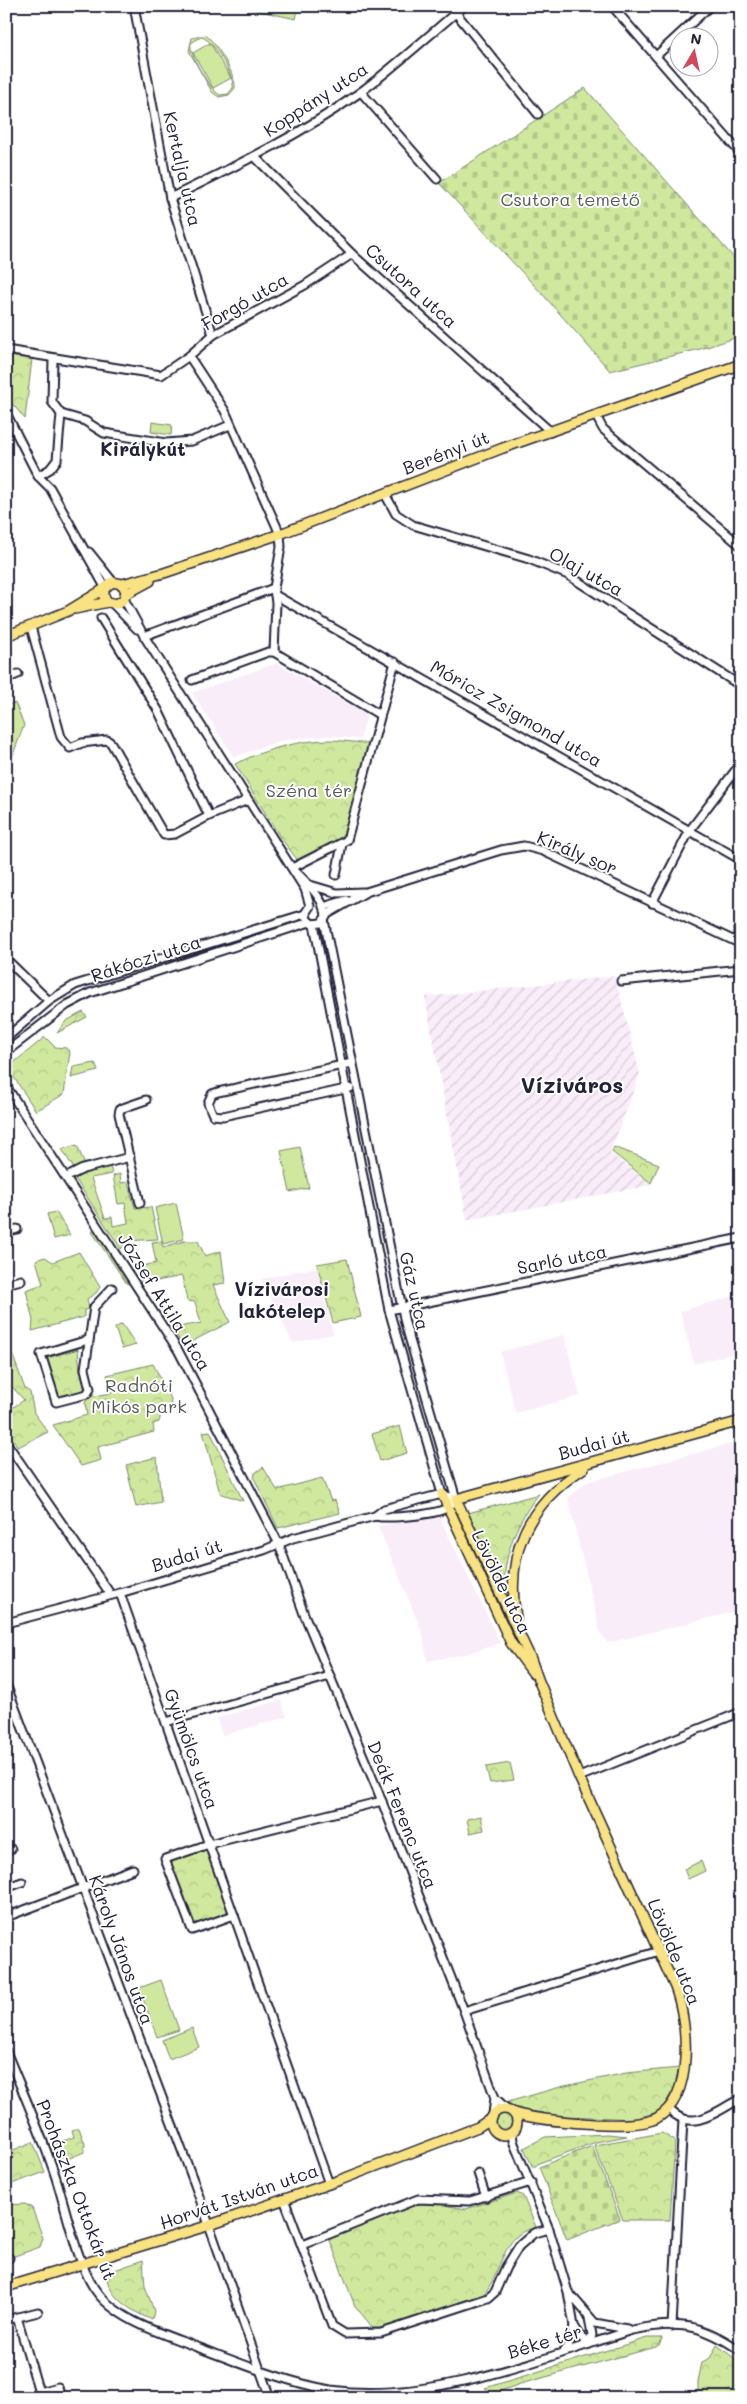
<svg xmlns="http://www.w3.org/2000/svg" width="747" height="2404" viewBox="0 0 747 2404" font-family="Mali,sans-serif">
<defs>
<pattern id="industrial-furrows" width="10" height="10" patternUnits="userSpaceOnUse" patternTransform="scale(1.25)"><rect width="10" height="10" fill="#f9edf9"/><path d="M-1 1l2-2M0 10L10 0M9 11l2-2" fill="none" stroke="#d5cbd6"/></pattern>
<pattern id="grass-dots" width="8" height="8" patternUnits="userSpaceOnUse" patternTransform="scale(1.25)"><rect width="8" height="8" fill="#d0e89e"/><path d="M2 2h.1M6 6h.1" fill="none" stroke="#b2c789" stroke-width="1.8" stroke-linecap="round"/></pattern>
<pattern id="cemetery-stones" width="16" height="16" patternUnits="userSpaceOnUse" patternTransform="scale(1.25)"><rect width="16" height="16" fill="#d0e89e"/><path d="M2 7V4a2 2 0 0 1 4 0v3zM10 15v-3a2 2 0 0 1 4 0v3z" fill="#b2c789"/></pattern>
<pattern id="park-crowns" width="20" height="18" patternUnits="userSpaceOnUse" patternTransform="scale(1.25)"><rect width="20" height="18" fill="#d0e89e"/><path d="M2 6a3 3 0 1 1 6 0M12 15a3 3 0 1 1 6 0" fill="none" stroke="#b2c789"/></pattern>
</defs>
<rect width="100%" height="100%" fill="#fff"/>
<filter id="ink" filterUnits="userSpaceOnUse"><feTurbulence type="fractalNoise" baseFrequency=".02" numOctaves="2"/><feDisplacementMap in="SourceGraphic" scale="10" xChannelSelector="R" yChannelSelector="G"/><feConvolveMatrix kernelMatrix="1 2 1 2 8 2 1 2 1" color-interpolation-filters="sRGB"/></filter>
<g filter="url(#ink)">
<g fill="#f9edf9">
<path d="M277,663L367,715L360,739L330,736L299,738L276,742L234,757L192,693Z"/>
<path d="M317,1267L333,1334L293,1343L261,1279Z"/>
<path d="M734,1296L741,1319V1351L694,1364L680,1311Z"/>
<path d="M564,1335L580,1396L516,1413L500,1352Z"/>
<path d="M741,1441V1610L607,1643L600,1632L568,1498L587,1482Z"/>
<path d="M439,1516L500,1643L466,1654L427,1661L423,1634L378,1526Z"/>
<path d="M281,1700L287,1717L222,1735L217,1718Z"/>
</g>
<path fill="url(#industrial-furrows)" d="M615,976L640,1074L610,1153L652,1185L467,1220L425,997Z"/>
<circle fill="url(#grass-dots)" stroke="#79856c" cx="504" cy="2121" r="9"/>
<g fill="url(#cemetery-stones)" stroke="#79856c">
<path d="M585,88L741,266V336L704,348L610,371L546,298L439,183Z"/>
<path d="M592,2146L620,2219L567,2240L539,2167Z"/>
</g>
<g fill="url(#park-crowns)" stroke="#79856c">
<path d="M7,356L32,359L25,419L6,396Z"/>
<path d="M152,422L172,425L171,435L151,432Z"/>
<path d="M333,740L373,744L347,836L342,841L299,862L280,837L235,764C266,749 299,740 333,740Z"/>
<path d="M83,1012L87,1017L57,1033L66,1021Z"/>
<path d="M45,1037L55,1047L66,1048L70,1052L64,1094L36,1111L13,1076L11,1065Z"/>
<path d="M95,1063L98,1071L71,1078L73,1067Z"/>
<path d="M77,1145L85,1165L74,1169L62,1149Z"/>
<path d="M614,1147L659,1164L651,1183L612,1152Z"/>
<path d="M110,1166L112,1174L91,1178L105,1218L112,1217L113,1226L128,1223L125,1203L118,1204L113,1176L120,1174L121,1183L128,1182L135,1208L151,1207L158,1239L127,1241L121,1249L74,1177Z"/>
<path d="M56,1212L70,1235L54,1239L47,1214Z"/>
<path d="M98,1228L133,1281L127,1284L92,1232Z"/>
<path d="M161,1241L163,1247L184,1241H198L205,1256L221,1251L225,1283L213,1285L230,1322L183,1346L172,1328L201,1323L195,1302L187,1301L182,1276L142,1284L137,1267L156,1263L152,1242Z"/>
<path d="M79,1252L100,1287L96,1293L87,1299L89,1309L84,1310V1317L32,1331L33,1321L26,1290L43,1284L36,1260L45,1257L53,1262Z"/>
<path d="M347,1259L361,1317L333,1323L317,1264Z"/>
<path d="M122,1324L136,1345L122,1349L115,1328Z"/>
<path d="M9,1345L25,1389L30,1392L34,1413L48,1432L18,1447L6,1429V1412L24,1400L6,1380V1346Z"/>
<path d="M78,1349L80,1371L85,1391L57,1398L47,1358Z"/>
<path d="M153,1364L171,1399L170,1407L162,1410L159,1422L153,1424L154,1432L98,1447L101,1460L81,1466L53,1425L87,1415L85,1403L88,1397L112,1393L107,1375Z"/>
<path d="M400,1426L407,1453L380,1461L372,1434Z"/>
<path d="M210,1431L243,1501L220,1493L203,1432Z"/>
<path d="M157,1457L161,1502L136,1507L126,1465Z"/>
<path d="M263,1467L277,1490L322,1478L331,1501L335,1500L340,1513L278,1528L254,1478L255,1473Z"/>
<path d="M539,1494C517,1521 506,1549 504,1583L468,1513Z"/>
<path d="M510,1763L514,1780L490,1783L486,1767Z"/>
<path d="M481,1816L484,1830L470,1833L467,1819Z"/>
<path d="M209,1844L234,1915L192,1930L165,1859Z"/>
<path d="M701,1861L705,1871L688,1879L684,1869Z"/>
<path d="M679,2068L675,2087L663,2107L654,2113L634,2119L524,2114L508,2102L560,2087L626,2073Z"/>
<path d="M79,2128L85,2144L84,2152L56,2164L49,2146L74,2137L72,2130Z"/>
<path d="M662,2133L675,2141L670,2220H623L594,2145Z"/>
<path d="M608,2134L627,2136L596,2142L539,2163L533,2168L524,2148L545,2137Z"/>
<path d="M33,2142L45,2172L6,2186V2153Z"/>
<path d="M517,2193L523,2196L536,2227C530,2229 522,2231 517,2236C501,2250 498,2278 483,2295L386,2328H373L355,2306L329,2238L422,2201L466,2209Z"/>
<path d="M25,2204L32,2208L43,2238L40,2247L9,2258L6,2248V2205Z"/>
<path d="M143,2260L145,2286L154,2311L152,2320C134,2312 111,2300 107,2279L112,2271Z"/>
<path d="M647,2338H662L660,2344L656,2347L520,2384L493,2394L485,2388Z"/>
<path d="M717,2345L741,2363V2398H732L731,2395L723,2398H698V2382L702,2362L710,2358Z"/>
</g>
<g fill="#d0e89e" stroke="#79856c" fill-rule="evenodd">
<path d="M251,6H299L296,19L251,9Z"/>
<path d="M205,35C215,40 237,77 235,88L229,95L219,97L212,92L189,51L192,38ZM201,37C212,38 235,76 233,88L228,94L220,95C210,90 188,53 191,43Z"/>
<path d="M210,43L231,78L213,88L193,53Z"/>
<path d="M15,703L24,725L11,760L6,747V706Z"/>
<path d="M300,1147L309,1188L290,1192L281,1151Z"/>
<path d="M176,1203L184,1239L163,1244L155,1208Z"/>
<path d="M161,1980L179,2030L157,2037L139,1988Z"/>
<path d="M192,2028L199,2047L169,2059L162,2040Z"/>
</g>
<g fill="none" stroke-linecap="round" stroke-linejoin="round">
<defs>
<g id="minor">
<path d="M134,6L170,198L213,335"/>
<path d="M612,6L741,154"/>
<path d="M456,13L538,114"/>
<path d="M656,56L710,6"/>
<path d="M361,92L437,179"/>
<path d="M255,157L352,254L551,432"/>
<path d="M170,198C236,166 302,134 362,91C397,65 430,34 464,6"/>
<path d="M6,350L161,375L189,356L213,335L305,285L352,254"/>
<path d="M189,356L225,411L280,534L281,547L274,588L276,603L274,652"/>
<path d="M6,413L38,476L50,488L105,587"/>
<path d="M61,414L85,421L104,433L166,443L192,441L230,425"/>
<path d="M596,416L603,429L741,546"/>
<path d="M38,476L50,469L57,460L61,414L52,402L53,359"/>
<path d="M385,494L396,514L413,525L529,559L568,575L741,686"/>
<path d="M89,552L113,582"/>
<path d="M275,595L741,860"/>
<path d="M124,599L144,636L305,889L310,906L306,912L307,920L312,924L321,923L326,917C326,900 304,879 292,868"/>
<path d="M113,604L137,629"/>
<path d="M101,618L158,710L209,816"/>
<path d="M31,627L61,737L70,748L82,743L107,740L111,743L164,835L175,834L209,816L248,800"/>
<path d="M144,636L274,588"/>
<path d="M6,679L18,674"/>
<path d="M192,680L268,652H274L380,715"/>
<path d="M292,868L347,840L395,662"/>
<path d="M336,875L342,844"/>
<path d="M310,885L337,893L363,892"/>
<path d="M652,903L690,830L741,763"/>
<path d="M323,907L346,900"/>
<path d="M326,915L366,892L501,850L524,846L543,851L741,944"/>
<path d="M324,920L405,1323L456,1499"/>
<path d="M314,924L389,1310L442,1494"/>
<path d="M6,959L49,1001"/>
<path d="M621,981L741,969"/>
<path d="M6,1038L49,1001L75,985L305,914"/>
<path d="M6,1052L67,1005L90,993L310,922"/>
<path d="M6,1086L178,1350L279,1544L304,1614L377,1789L464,2011L495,2098L493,2114"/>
<path d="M350,1088L223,1116L213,1115L208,1103L212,1094L218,1092L352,1063"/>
<path d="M67,1177L83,1169L130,1157"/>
<path d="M140,1203L119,1114L120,1109L146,1100"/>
<path d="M6,1232L17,1229"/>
<path d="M6,1284L21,1280"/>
<path d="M389,1310L741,1238"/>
<path d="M88,1340L41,1354L56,1402L87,1394L90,1389L85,1369L94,1307L112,1288"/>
<path d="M6,1442L111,1595"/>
<path d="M375,1516C390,1519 434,1515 447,1508C450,1506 454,1502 456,1499"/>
<path d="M120,1593L329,2184"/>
<path d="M6,1623L120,1593L264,1550L293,1538L375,1516L384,1509L442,1494L456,1499"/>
<path d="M6,1684L195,2185L270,2398"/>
<path d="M166,1722L330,1676"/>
<path d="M579,1777L741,1712"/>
<path d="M6,1851L11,1849"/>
<path d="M6,1888L22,1882"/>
<path d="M234,1915L192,1930L165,1859L209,1844L382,1801"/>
<path d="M6,1917L133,1869"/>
<path d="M464,2011L659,1951"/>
<path d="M6,2051C23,2093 42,2135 56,2178C66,2209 77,2262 94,2288C115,2320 163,2334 197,2347C240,2363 285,2382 331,2390C428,2404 541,2359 632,2330C678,2320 702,2324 741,2351"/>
<path d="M495,2098L507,2109"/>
<path d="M669,2109C691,2134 718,2111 741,2098"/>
<path d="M512,2132L513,2141L549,2229L568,2292L574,2326L582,2338L589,2344"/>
<path d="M478,2173L486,2197"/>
<path d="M284,2199L332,2326L345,2334L381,2333L488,2298L495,2292L506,2267L519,2246L534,2233L549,2229"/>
<path d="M302,2245L418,2199L470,2201L531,2182"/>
<path d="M6,2258H9"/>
<path d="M570,2294L595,2323L627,2329"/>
<path d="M17,2317L39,2392L58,2387L61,2398"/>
<path d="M6,2320L38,2312"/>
<path d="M672,2326L683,2120"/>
<path d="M589,2344L592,2335L589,2318"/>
<path d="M563,2352L570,2342L574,2326"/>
</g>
<g id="major">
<path d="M122,584L126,591L124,599L117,604L108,602L104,597V589L112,582L122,584L164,573L280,534L503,448L741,364"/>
<path d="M126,594L150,581"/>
<path d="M75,609L108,602"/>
<path d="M6,636L68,611L104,589"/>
<path d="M442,1494L511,1643L533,1673"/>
<path d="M516,1618C505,1552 528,1504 584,1468"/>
<circle cx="504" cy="2122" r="13"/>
<path d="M514,2113C541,2121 634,2131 657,2118C695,2096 688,2021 675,1987L579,1777L538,1679L531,1659L456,1499L741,1421"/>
<path d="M6,2287L207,2226L340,2180L478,2127L492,2118"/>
</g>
</defs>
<use href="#minor" stroke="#22223b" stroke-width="11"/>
<use href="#major" stroke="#22223b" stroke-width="12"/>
<use href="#minor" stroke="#fff" stroke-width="7"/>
<use href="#major" stroke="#f8e281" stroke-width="9"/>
</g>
</g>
<g text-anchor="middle" stroke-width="4" stroke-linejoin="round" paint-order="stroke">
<g font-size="18" fill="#22223b" stroke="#fff">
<text transform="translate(316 100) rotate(-33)" y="6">Koppány utca</text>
<text transform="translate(182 169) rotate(77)" y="6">Kertalja utca</text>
<text transform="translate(411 286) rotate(42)" y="6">Csutora utca</text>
<text transform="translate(245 302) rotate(-30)" y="6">Forgó utca</text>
<text transform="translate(446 453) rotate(-21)" y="6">Berényi út</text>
<text transform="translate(586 572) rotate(29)" y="6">Olaj utca</text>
<text transform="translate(516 714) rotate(30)" y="6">Móricz Zsigmond utca</text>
<text transform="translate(577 853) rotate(23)" y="6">Király sor</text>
<text transform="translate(146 959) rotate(-18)" y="6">Rákóczi utca</text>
<text transform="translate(562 1260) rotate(-11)" y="6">Sarló utca</text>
<text transform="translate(414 1291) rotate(77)" y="6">Gáz utca</text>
<text transform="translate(164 1302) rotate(58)" y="6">József Attila utca</text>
<text transform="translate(594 1445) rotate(-15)" y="6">Budai út</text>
<text transform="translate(187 1556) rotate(-17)" y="6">Budai út</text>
<text transform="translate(501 1582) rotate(64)" y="6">Lövölde utca</text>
<text transform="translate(191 1749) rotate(70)" y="6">Gyümölcs utca</text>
<text transform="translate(402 1815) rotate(68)" y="6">Deák Ferenc utca</text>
<text transform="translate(121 1950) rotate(70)" y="6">Károly János utca</text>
<text transform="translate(674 1952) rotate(68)" y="6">Lövölde utca</text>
<text transform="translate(76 2190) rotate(69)" y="6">Prohászka Ottokár út</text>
<text transform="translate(239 2197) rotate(-19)" y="6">Horvát István utca</text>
<text transform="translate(545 2342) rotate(-17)" y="6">Béke tér</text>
</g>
<g font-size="18" fill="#565d59" stroke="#fff">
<text x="570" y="206">Csutora temető</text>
<text x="309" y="797">Széna tér</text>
<text x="139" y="1392">Radnóti<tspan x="139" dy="21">Mikós park</tspan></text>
</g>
<g font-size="19" font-weight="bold" fill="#22223b" stroke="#fff">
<text x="143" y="456">Királykút</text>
<text x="282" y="1296">Vízivárosi<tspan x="282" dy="22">lakótelep</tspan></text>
</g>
<g font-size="22" font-weight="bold" fill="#22223b" stroke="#fff">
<text x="572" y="1093">Víziváros</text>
</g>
</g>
<rect width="747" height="2404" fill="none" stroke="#fff" stroke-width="25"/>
<rect x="12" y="12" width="722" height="2379" fill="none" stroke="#22223b" stroke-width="2" filter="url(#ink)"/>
<g transform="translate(694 52) rotate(9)"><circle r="24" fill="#ffffff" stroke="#a7a7b1"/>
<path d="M0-4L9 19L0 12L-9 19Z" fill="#d1495b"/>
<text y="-8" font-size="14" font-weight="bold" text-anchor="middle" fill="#22223b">N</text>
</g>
</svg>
